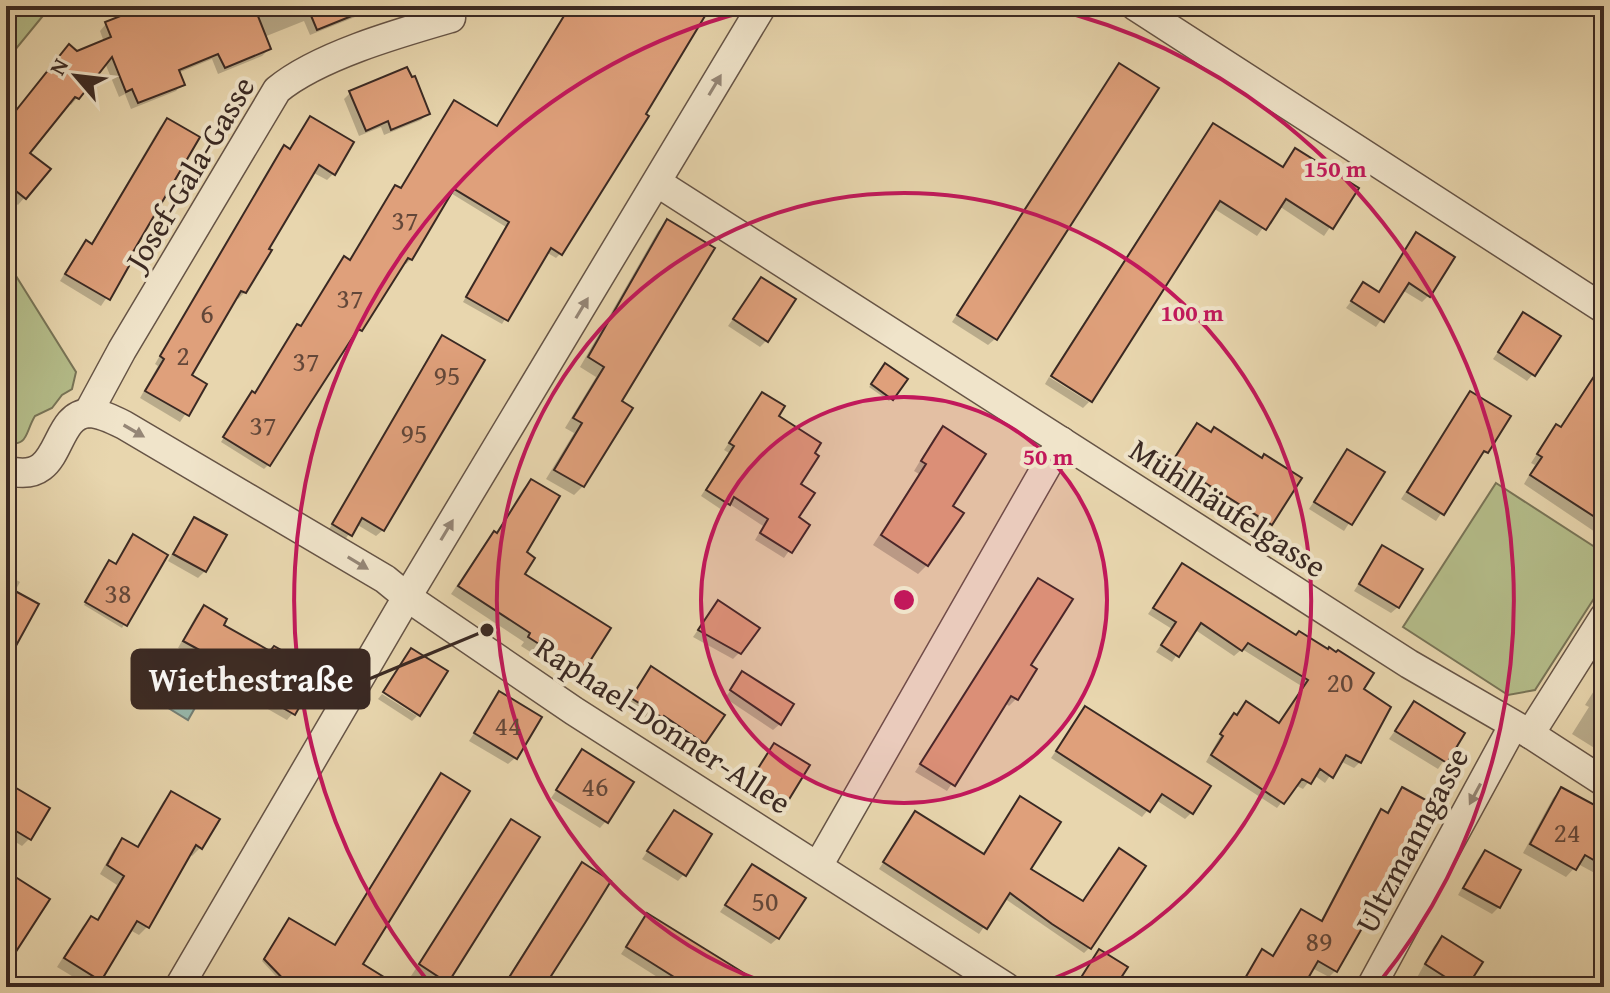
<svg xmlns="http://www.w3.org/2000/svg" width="1610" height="993" viewBox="0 0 1610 993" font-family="'Gentium Book Plus',serif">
<rect width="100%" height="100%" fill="#e8d6ae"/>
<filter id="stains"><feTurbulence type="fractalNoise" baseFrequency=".0025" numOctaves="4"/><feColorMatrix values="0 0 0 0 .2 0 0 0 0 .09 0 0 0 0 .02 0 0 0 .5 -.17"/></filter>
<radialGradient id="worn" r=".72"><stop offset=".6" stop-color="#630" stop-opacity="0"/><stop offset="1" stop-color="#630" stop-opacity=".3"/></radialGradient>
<g fill="#b5be8b" stroke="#787457" stroke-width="2">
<path d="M6,6H51L6,61Z"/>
<path d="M6,260L76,372L72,389L62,395L52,408L35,416C25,432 29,447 6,443Z"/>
<path d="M1496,483L1604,553V583L1535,690L1508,695L1403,627Z"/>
</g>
<path fill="#97b9ad" stroke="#727f76" stroke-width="2" d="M155,681L196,706L188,720L147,695Z"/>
<g fill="#0003">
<path d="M189,6H359L361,11L355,17L310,35L304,21L264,37L269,49L262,56L218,74L212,59L178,73L182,84L176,91L131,109L125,94L119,97L105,63L77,98L71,105L68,102L27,153L48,170L18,205L6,195V124L77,53L104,42L100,31L106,24Z"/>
<path d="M570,6H710L560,254L556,258L546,252L502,324L463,302L506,227L449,192L411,259L406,264L404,262L360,330L356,334L353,333L269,464L264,469L221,442L248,398L254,395L293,331L297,326L300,328L400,190L450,107L496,128Z"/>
<path d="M1120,65L995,339L988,345L952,322Z"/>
<path d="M350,93L428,113L421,120L384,135L381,127L359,136L344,99Z"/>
<path d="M310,118L333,174L327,180L312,172L245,292L238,299L235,297L189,376L205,385L180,422L140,398L158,366L155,364L278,154L284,147L289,150Z"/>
<path d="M167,120L123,265L127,267L101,306L60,281L79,250L86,243L90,246L160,127Z"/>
<path d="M1214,126L1282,168L1296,150L1356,189L1324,236L1279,206L1257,236L1213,208L1091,399L1051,374L1206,133Z"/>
<path d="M667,222L619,402L583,486L574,495L546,479L574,433L565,428L596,377L580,367L658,231Z"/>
<path d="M1416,235L1428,296L1422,302L1402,290L1376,327L1346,308L1364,284L1378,293Z"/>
<path d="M761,279L767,340L760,347L728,326Z"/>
<path d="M1524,314L1533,374L1527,381L1493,359Z"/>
<path d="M442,337L383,530L376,536L356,524L344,541L328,531L436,344Z"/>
<path d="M1604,364V538L1524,484L1535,465L1531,463L1549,435L1557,427L1559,429L1596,372Z"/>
<path d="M882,368L892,398L889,401L869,387Z"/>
<path d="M1049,377L1089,402L1083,408L1045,384Z"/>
<path d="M1470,393L1486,452L1478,457L1436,521L1401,499Z"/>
<path d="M762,394L776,416L798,485L796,518L807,525L784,558L755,540L763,526L728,503L722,510L701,496L729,453L724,450Z"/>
<path d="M1197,426L1210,434L1271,524L1264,530L1167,469Z"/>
<path d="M943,429L927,565L918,574L873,545L919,474L914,471L934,438Z"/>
<path d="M1347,451L1382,472L1344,531L1309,509Z"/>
<path d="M531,481L522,574L608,629L581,671L573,679L521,646L524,642L451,594L486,542L495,535L523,489Z"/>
<path d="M195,519L205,571L198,578L168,561L188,526Z"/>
<path d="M1382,547L1398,607L1391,613L1354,591Z"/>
<path d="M165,556L122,628L84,605L107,565L115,566Z"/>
<path d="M1182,565L1361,690L1360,762L1354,768L1340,761L1325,783L1314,775L1303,789L1295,785L1277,808L1206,762L1228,722L1246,704L1278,725L1303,687L1242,649L1234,656L1194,629L1172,662L1156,652L1172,629L1148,614Z"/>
<path d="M6,574L20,582L14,593L6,660Z"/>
<path d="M1039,580L1029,666L1035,670L1016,699L1009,706L1005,703L947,791L915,772Z"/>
<path d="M204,608L221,625L291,666L293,713L287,720L266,708L270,701L222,674L217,679L196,668L199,660L178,648L197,614Z"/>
<path d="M712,610L739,653L733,659L693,637Z"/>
<path d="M651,669L703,743L697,749L656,721L654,723L626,705Z"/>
<path d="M743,673L780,724L773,730L725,698Z"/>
<path d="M1604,675V754L1572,734L1589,707L1585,705Z"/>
<path d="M382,694L417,716L412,721L378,699Z"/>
<path d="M499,694L515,758L508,764L469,741Z"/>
<path d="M1414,704L1462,734L1438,769L1389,739Z"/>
<path d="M1085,708L1191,813L1185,819L1156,800L1142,817L1051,758Z"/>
<path d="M582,752L606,821L600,828L551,798Z"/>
<path d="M768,752L786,800L780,806L747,786Z"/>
<path d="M441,775L360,965L396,987H286L262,961L283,927L290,920L333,946L435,782Z"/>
<path d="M6,784L29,839L22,846L6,836Z"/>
<path d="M1402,789L1394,874L1387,880L1335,971L1329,977L1312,968L1301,987H1239L1262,952L1272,957L1301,911L1320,922L1375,818L1381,811L1386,814Z"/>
<path d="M1561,789L1604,813V878L1578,864L1566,877L1523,853L1553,798Z"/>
<path d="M171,793L200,848L192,856L189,854L147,927L139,935L130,930L99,979L90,987L57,967L83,926L91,918L96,921L117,885L100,874L114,849L122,841L136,848L163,802Z"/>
<path d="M1020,798L1028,870L1082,903L1119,851L1090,947L1084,953L1004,898L979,934L879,869L915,814L982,855Z"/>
<path d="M674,812L684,874L678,881L642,859Z"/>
<path d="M511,821L537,838L443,987H404Z"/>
<path d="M1485,852L1499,907L1492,914L1458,895L1478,859Z"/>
<path d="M582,865L542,987H502L575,871Z"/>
<path d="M752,866L778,938L771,944L720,912Z"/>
<path d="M647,915L763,987H673L621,954Z"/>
<path d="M1442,938L1465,987H1412L1434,946Z"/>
</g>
<g fill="#dfa07b" stroke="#3a2923" stroke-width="2">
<path d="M146,6H254L271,49L225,68L218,54L179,70L185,85L138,103L132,89L126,92L112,57L79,99L75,97L30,153L51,169L26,199L6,183V123L69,44L77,51L111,37L105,22Z"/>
<path d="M307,6H374V7L317,30Z"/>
<path d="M570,6H711L646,114L649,116L562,255L551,248L508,321L466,297L509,222L454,189L412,260L408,258L362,331L358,329L270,466L223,437L252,391L255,393L297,324L301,326L344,256L350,260L395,185L401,188L454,100L497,126Z"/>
<path d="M1119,63L1159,88L997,340L957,315Z"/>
<path d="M407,67L412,77L415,76L430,114L391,130L388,121L366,131L349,91Z"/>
<path d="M310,116L354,142L335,175L319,165L269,249L272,250L246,293L241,291L192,375L207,384L189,416L145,391L164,359L160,356L284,145L290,149Z"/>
<path d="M167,118L200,137L126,264L129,266L110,300L65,274L86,240L92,244Z"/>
<path d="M1213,123L1283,167L1295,148L1359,188L1333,229L1286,199L1266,230L1220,201L1092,402L1051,376Z"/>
<path d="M667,219L715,248L622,401L633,408L584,487L554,470L582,423L573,418L604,367L588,357Z"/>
<path d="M1416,232L1455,257L1430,297L1409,283L1384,322L1351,301L1363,282L1379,292Z"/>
<path d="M761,277L796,299L768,342L733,319Z"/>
<path d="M1523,312L1561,336L1535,376L1498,352Z"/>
<path d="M442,335L485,360L384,531L362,518L352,536L332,524Z"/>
<path d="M1604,361V523L1530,475L1542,457L1537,454L1556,424L1561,427Z"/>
<path d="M885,363L908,379L893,400L871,384Z"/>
<path d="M1470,391L1511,416L1488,453L1484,451L1444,515L1407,492Z"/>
<path d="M762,392L785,406L779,416L821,443L815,453L819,456L801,484L815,493L799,517L810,525L792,553L760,533L768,519L734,497L730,505L706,490L734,446L729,443Z"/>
<path d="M1197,423L1211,432L1214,427L1262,458L1264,454L1302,478L1272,525L1172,462Z"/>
<path d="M943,426L986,454L953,506L964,513L928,566L881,535L926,464L921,461Z"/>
<path d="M1347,449L1385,472L1352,525L1314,502Z"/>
<path d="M531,479L560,496L527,552L535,558L525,574L611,628L583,672L528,637L530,633L458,586L494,531L497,533Z"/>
<path d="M194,517L227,535L206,572L173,554Z"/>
<path d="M133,534L168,555L127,626L85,602L109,560L116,564Z"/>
<path d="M1382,545L1423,569L1399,608L1359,584Z"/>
<path d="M1182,563L1296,635L1299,631L1328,649L1329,647L1336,652L1338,650L1374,673L1364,689L1391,707L1361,763L1346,755L1333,778L1320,769L1311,784L1302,779L1284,804L1211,755L1223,736L1220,734L1234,713L1237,715L1246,701L1279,723L1308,680L1248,643L1242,651L1201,623L1179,657L1161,645L1176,622L1153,608Z"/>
<path d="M1038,578L1073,599L1031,665L1037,669L1018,700L1011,696L955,786L920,764Z"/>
<path d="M6,586L39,604L6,664Z"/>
<path d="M718,600L760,628L741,654L698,630Z"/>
<path d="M204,605L227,619L224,625L270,651L274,646L297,659L294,665L316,678L295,715L271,701L275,694L228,668L225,674L201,660L205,653L183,641Z"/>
<path d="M411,648L448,671L420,716L383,692Z"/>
<path d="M651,666L725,715L705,744L664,716L663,718L631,698Z"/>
<path d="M742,671L794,704L781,725L730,690Z"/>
<path d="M499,691L542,717L517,759L474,733Z"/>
<path d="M1414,701L1465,733L1447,763L1395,731Z"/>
<path d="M1085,706L1211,786L1193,814L1162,794L1150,812L1056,751Z"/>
<path d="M774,743L810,765L788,801L752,778Z"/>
<path d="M582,749L634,782L608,823L556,790Z"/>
<path d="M441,773L470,791L363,964L400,987H291L264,959L289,918L335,945Z"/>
<path d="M6,782L50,808L31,840L6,825Z"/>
<path d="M1402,787L1433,804L1396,875L1393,874L1337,972L1318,961L1303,987H1240L1262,949L1273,956L1301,909L1322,921L1381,809L1388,813Z"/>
<path d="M1561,787L1604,810V866L1585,855L1576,870L1530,844Z"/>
<path d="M171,791L220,819L202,849L196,845L149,928L137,921L101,981L64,958L91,916L98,920L124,876L107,865L122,838L138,847Z"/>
<path d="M1020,796L1061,822L1031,869L1083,901L1119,848L1146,866L1091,949L1052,924L1010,893L987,929L883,862L915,811L984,854Z"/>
<path d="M674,810L712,834L686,876L647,851Z"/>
<path d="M511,819L540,837L448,983L419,964Z"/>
<path d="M1485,850L1521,870L1500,908L1463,888Z"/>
<path d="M582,862L611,881L585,923L544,987H503Z"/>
<path d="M752,864L806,898L779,939L725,905Z"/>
<path d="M6,871L50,899L6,967Z"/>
<path d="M647,913L731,965L766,987H690L647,960L626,947Z"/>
<path d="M1442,936L1483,962L1467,987H1461L1425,964Z"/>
<path d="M1099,949L1128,967L1115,987H1075Z"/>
</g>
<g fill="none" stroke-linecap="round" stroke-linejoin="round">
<defs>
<g id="minor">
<path d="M1135,6L1604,309"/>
<path d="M658,183L1409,664L1530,734L1604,782"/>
<path d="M88,413L122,350L277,90C318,56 399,33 451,18"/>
<path d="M6,470C65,488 50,415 89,413C100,413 114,420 124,425L385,579L407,597L574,711L1006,987"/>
<path d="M1530,734L1604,617"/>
<path d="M818,866L1061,441"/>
<path d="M179,987L407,597L762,6"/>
<path d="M1371,987L1513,726"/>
</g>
</defs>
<use href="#minor" stroke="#665446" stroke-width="31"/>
<use href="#minor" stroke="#f0e4ca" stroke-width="28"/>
</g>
<defs><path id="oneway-solid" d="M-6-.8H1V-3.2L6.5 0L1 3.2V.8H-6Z" transform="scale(2)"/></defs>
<g fill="#958676">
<use href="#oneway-solid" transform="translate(715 85) rotate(-59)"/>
<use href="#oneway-solid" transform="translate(582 308) rotate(-59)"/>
<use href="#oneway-solid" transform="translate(134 431) rotate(30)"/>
<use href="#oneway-solid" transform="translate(447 530) rotate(-59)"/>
<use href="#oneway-solid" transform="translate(358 563) rotate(31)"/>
<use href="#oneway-solid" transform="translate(1475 794) rotate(118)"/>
</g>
<circle cx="904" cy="600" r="203" fill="#c2185b" fill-opacity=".12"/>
<g fill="none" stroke="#c2185b" stroke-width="4">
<circle cx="904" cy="600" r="203"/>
<path d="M775 986A407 407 0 1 1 1033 986"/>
<path d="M430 984A610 610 0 0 1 762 7M1046 7A610 610 0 0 1 1378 984"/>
</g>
<g text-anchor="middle" stroke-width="8" stroke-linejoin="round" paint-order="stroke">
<g font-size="28" fill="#634739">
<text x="405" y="230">37</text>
<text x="350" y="308">37</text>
<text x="207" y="323">6</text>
<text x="183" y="365">2</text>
<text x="306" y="371">37</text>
<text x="447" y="385">95</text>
<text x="263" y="435">37</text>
<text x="414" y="443">95</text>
<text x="118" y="603">38</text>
<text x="1340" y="692">20</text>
<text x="508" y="735">44</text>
<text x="595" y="796">46</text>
<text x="1567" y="842">24</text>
<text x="765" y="911">50</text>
<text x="1319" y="951">89</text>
</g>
<g font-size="32" fill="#3a2923" stroke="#f0e4ca">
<text transform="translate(190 173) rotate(-59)" y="11">Josef-Gala-Gasse</text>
<text transform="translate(1228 508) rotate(33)" y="11">Mühlhäufelgasse</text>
<text transform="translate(663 725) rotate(33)" y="11">Raphael-Donner-Allee</text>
<text transform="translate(1412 840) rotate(-62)" y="11">Ultzmanngasse</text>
</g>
</g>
<circle cx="904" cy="600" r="12" fill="#c2185b" stroke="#f0e4ca" stroke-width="4"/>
<g font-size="24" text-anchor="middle" font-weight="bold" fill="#c2185b" stroke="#f0e4ca" stroke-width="8" stroke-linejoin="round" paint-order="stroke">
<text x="1335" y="177">150 m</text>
<text x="1192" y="321">100 m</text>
<text x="1048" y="465">50 m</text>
</g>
<path fill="none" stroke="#3a2923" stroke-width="3" d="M487 630L369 679"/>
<circle fill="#3a2923" stroke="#f0e4ca" stroke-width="3" cx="487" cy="630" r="8"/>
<rect fill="#3a2923" stroke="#3a2923" stroke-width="3" x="132" y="650" width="237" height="58" rx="8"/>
<g font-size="34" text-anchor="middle" font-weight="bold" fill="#fff">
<text x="251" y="691">Wiethestraße</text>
</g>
<rect width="1610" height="993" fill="none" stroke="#e8d6ae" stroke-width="32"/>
<rect x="8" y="8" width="1594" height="977" fill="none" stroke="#3a2923" stroke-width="4"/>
<rect x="16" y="16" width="1578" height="961" fill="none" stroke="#3a2923" stroke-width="2"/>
<g transform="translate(76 76) rotate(298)" stroke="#f0e4ca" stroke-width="6" paint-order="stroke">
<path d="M0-6L14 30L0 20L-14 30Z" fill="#3a2923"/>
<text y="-12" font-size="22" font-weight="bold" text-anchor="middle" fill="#3a2923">N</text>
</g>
<rect width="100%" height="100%" filter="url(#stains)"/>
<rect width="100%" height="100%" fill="url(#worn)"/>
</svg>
